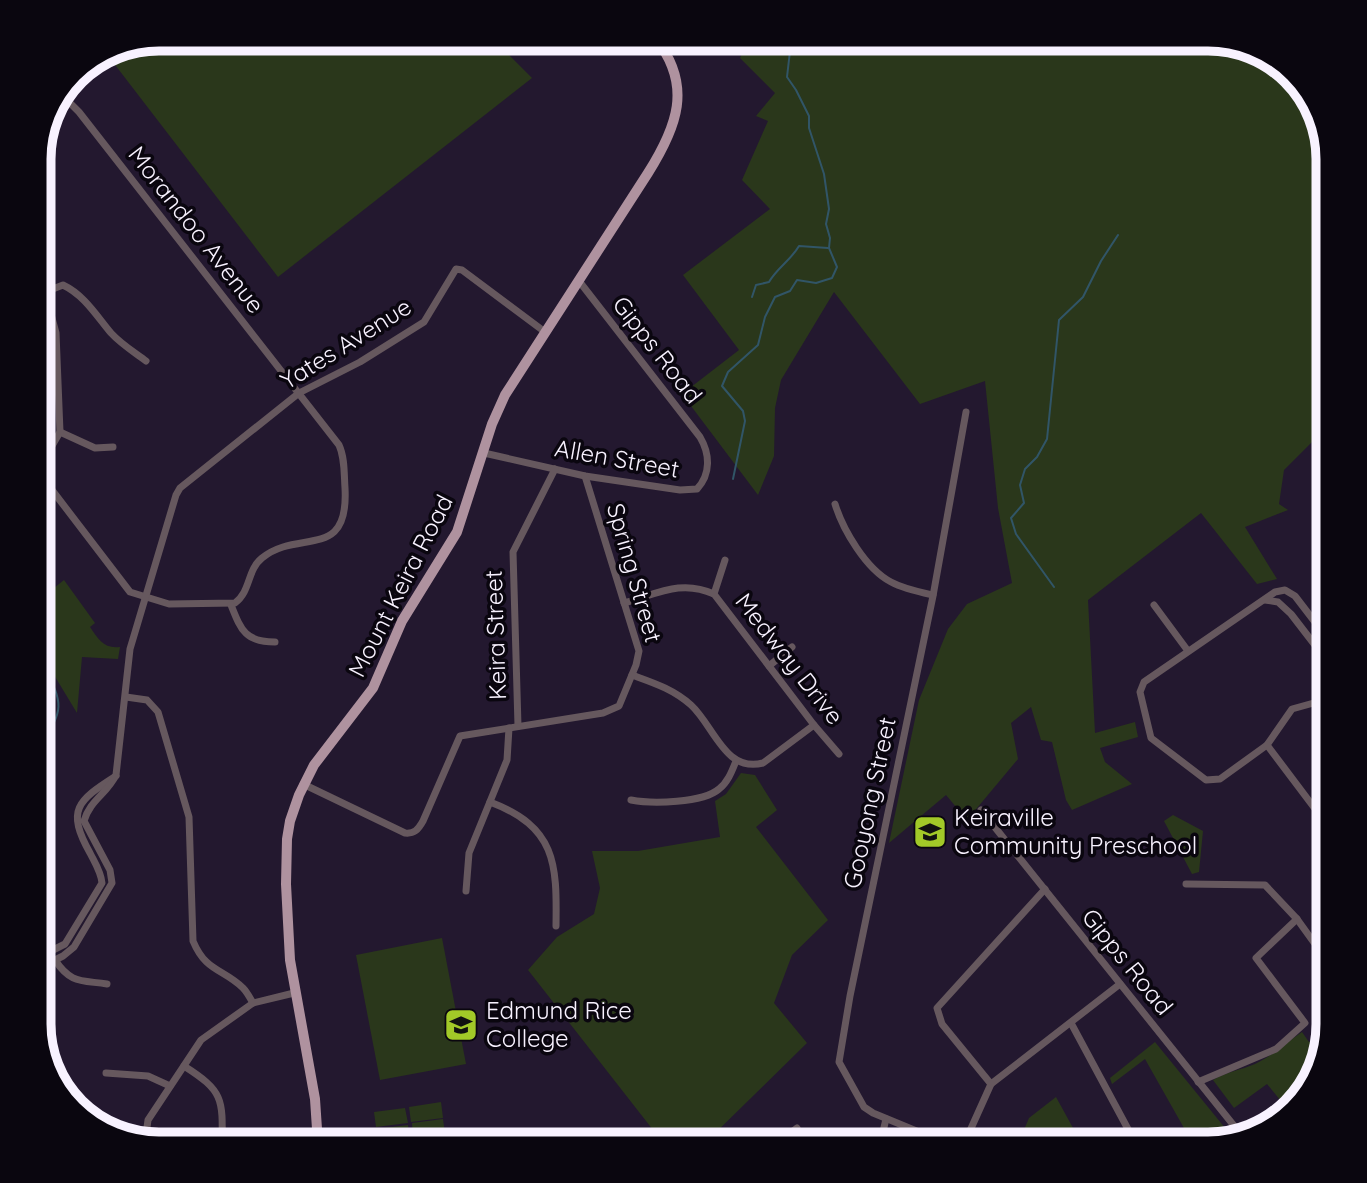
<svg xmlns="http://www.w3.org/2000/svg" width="1367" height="1183" viewBox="0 0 1367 1183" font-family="Quicksand,sans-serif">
<rect width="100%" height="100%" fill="#23182f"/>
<g fill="#2a371b">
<path d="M159,39H493L532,78L278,277L109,57Z"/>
<path d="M749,39H1209L1255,48L1293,73L1319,112L1328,159V508L1313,497L1315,439L1284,470L1279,504L1288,510L1245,527L1277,579L1257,584L1201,513L1088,600L1095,733L1135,722L1138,737L1100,748L1105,762L1132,784L1072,810L1066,800L1052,742L1041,740L1031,707L1011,723L1018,759L967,820L946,795L889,843L919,700L948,629L967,604L1012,583L998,508L985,381L920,404L834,292L781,380L775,408L774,456L758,495L682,394L739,350L683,275L770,209L742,180L768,121L756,116L775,93L740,58Z"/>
<path d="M64,580L95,623L90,627C98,639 104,649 120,647L118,659L82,657L77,713L54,675L51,662L39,656V600Z"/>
<path d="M741,773L755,775L777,810L756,827L828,920L792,955L774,1003L807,1043L704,1144H697L692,1140L686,1144H664L528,970L557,937L594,914L600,888L592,851H638L720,837L715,801L726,794Z"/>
<path d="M1173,815L1203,831L1199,872L1192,874L1164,821Z"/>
<path d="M442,938L466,1064L380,1080L356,955Z"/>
<path d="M1328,1028V1032L1305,1083L1281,1101L1267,1084L1234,1108L1213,1080C1226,1072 1241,1070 1255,1064C1272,1056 1286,1043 1302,1032L1309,1042Z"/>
<path d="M1155,1042L1234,1139L1208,1144H1193L1145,1059L1112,1084L1110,1078Z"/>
<path d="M1056,1097L1078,1137L1068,1144H1018L1029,1118Z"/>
<path d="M441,1102L443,1118L411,1122L409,1107Z"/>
<path d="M405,1108L408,1123L376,1127L374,1112Z"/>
<path d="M443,1119L445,1134L413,1138L412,1123Z"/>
<path d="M408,1125L410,1140L378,1144L376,1129Z"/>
</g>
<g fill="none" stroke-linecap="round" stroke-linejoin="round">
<g stroke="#315567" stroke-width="2">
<path d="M752,297L756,285L769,282C777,268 791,260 799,246L828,248"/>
<path d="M733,479L745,421L743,411L722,386L728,372L758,345L765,317L775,297L790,291L797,280L816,283L832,278L837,267L829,248L830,238L826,224L829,209L824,174L809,128V116L796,90L787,77L790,51L788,39"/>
<path d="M1054,587L1016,534L1011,518L1024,503L1020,485L1025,469L1037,457L1047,439L1059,320L1083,297L1101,261L1118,235"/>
<path d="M39,745C71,706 58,697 39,656"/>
</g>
<g stroke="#66585e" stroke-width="7">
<path d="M44,130L66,98"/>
<path d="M45,292L63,285C84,295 96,315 111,333C121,344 134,352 146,361"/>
<path d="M60,432L95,448L113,447"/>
<path d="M484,453L585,476L680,490L697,489C711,474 710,454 700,437L579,281"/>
<path d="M39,464L49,451L60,432L56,333L45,292L39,279"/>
<path d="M39,473L130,592L169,604L235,603C251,591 247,570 262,558C299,528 349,562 345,488C344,474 345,458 339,445L79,112L60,93"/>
<path d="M835,504C843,530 866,569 891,582C904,589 919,592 933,595"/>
<path d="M714,594L725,560"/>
<path d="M1265,600L1278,602L1291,614L1328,662"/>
<path d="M624,603C657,594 681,579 714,594L814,725L839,754"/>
<path d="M231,605C241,630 245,642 275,642"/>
<path d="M1154,605L1188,651"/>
<path d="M769,666L792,647"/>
<path d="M632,675C654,683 673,689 691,705C714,726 725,773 763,763L814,725"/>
<path d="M126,697L147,700L158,712L189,817L193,941C206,972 222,968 243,988C247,992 250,998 253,1003"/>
<path d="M1328,699L1292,709L1267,745L1220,779L1206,780L1151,738L1140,692L1144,682L1275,592L1285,590L1295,596L1328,639"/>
<path d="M518,726L513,552L555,469"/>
<path d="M1267,745L1328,826"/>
<path d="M303,784L405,833C414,834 418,830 423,821L460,736L603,713L619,706L636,665L639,651L585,476"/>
<path d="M631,800C652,804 703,803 719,789C728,782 732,771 736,761"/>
<path d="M490,802C556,827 557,863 556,926"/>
<path d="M981,810L1243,1137"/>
<path d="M1186,884L1265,885L1297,919L1328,962"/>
<path d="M466,891L469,853L507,760L509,728"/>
<path d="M39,957L65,944L102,883C101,872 95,863 90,853C66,810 77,801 116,776"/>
<path d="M55,960C71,984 81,980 107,984"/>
<path d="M39,968L63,956L74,947L112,883L110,870L84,821C90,800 107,794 116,775L130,649L176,495L180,488L299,393L360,362L424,322L456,269L462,270L545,332"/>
<path d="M1071,1023L1136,1144"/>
<path d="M184,1066C223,1091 223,1098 222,1144"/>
<path d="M106,1073L148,1076L170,1086"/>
<path d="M1198,1082L1276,1049L1305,1023L1256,958L1297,919"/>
<path d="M991,1084L942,1024L937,1008L1045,889"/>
<path d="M145,1142L148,1120L201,1040L253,1003L294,993"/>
<path d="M775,1144L797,1128"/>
<path d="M880,1144L886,1119"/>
<path d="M948,1144L873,1113L864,1107L839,1062L850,996L933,596L966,412"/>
<path d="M964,1144L991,1084L1120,984"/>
</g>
<path stroke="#af929f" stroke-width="10" d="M318,1144L315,1099L290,960L286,884L287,839L290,821L299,795L314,765L373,688L402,621L457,532L492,424L505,395L648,173C677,127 693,86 656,39"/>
</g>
<defs>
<symbol id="school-square" viewBox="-11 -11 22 22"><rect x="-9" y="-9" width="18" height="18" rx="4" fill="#a2c928" stroke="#0a060f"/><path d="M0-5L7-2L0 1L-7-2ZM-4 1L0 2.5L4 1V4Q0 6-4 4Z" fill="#111"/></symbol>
</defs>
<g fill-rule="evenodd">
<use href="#school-square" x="911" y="813" width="38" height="38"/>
<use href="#school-square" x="442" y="1006" width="38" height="38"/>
</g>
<g text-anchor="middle" stroke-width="7" stroke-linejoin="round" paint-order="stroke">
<g font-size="24" fill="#f8f2ff" stroke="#0a060f">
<text transform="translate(196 230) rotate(52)" y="8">Morandoo Avenue</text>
<text transform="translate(346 344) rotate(-32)" y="8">Yates Avenue</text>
<text transform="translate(657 350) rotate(52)" y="8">Gipps Road</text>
<text transform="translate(617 459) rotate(10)" y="8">Allen Street</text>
<text transform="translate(634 573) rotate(74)" y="8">Spring Street</text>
<text transform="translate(401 586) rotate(-63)" y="8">Mount Keira Road</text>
<text transform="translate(496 635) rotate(-92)" y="8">Keira Street</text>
<text transform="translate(789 659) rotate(52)" y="8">Medway Drive</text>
<text transform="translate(870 803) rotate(-78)" y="8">Gooyong Street</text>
<text transform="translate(1127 962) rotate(51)" y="8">Gipps Road</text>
</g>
<g font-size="24" fill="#f8f2ff" stroke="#0a060f" text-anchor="start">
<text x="954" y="826">Keiraville<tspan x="954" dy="28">Community Preschool</tspan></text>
<text x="486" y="1019">Edmund Rice<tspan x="486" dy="28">College</tspan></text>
</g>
</g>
<path d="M0 0H1367V1183H0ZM159 51H1208A108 108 0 0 1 1316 159V1024A108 108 0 0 1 1208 1132H159A108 108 0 0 1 51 1024V159A108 108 0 0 1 159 51Z" fill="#0a060f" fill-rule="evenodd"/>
<path fill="none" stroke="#f8f2ff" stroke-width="9" d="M159 51H1208A108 108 0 0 1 1316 159V1024A108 108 0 0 1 1208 1132H159A108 108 0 0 1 51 1024V159A108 108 0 0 1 159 51Z"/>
</svg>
